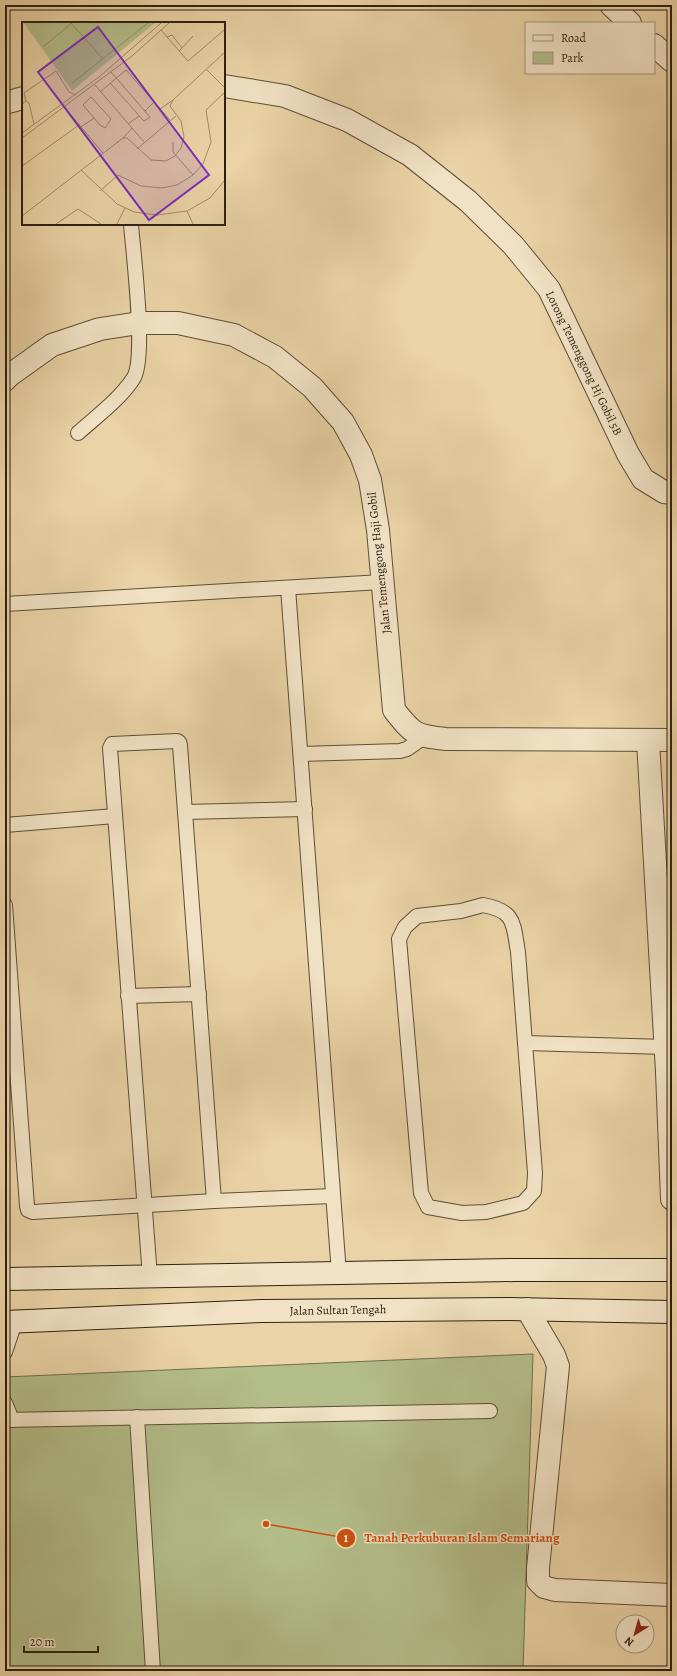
<svg xmlns="http://www.w3.org/2000/svg" width="677" height="1676" viewBox="0 0 677 1676" font-family="Alegreya,serif">
<rect width="100%" height="100%" fill="#ead3a6"/>
<filter id="stains"><feTurbulence type="fractalNoise" baseFrequency=".005" numOctaves="4"/><feColorMatrix values="0 0 0 0 .2 0 0 0 0 .09 0 0 0 0 .02 0 0 0 .5 -.17"/></filter>
<radialGradient id="worn" r=".72"><stop offset=".6" stop-color="#630" stop-opacity="0"/><stop offset="1" stop-color="#630" stop-opacity=".3"/></radialGradient>
<path fill="#b3bd89" stroke="#706f4e" d="M533,1354L523,1671H5V1377Z"/>
<g fill="none" stroke-linecap="round" stroke-linejoin="round">
<defs>
<g id="lane">
<path d="M78,433C97,416 119,400 133,379C147,360 133,252 131,224"/>
<path d="M288,588L339,1274"/>
<path d="M5,604L382,582"/>
<path d="M301,754L400,751L407,749L424,737"/>
<path d="M185,812L305,809"/>
<path d="M5,825L115,816"/>
<path d="M5,905L27,1206L28,1210L33,1212L214,1201L333,1196"/>
<path d="M483,905C516,911 513,924 518,952L535,1173L534,1191L523,1203L486,1212L462,1213L428,1207L421,1193L399,939L405,927L417,916L461,911Z"/>
<path d="M128,996L199,994"/>
<path d="M525,1043L666,1047"/>
<path d="M150,1277L110,748L112,744L177,741L179,742L180,745L214,1201"/>
<path d="M5,1352L15,1322"/>
<path d="M5,1403L12,1420"/>
<path d="M137,1417L153,1671"/>
<path d="M5,1420L490,1411"/>
</g>
<g id="street">
<path d="M611,5L630,23"/>
<path d="M654,45L672,61"/>
<path d="M224,86L285,96L347,120L410,155L468,201L513,245L549,289L628,454L643,479L664,492L672,493"/>
<path d="M5,103L23,98"/>
<path d="M5,380L10,375L52,345L100,329L139,323H178L234,335L275,357L312,387L343,422L361,455L370,480L378,530L394,710C413,734 415,736 446,739L672,740"/>
<path d="M648,741L667,1072L672,1199"/>
<path d="M527,1309L554,1355L558,1366L538,1568V1581L544,1587L555,1590L672,1595"/>
</g>
<g id="secondary">
<path d="M5,1279L515,1270H672"/>
<path d="M5,1322L262,1311L508,1309L672,1312"/>
</g>
</defs>
<use href="#lane" stroke="#5d4e37" stroke-width="16"/>
<use href="#street" stroke="#5d4e37" stroke-width="24"/>
<use href="#secondary" stroke="#2e2112" stroke-width="24"/>
<use href="#lane" stroke="#f1e2c5" stroke-width="14"/>
<use href="#street" stroke="#f1e2c5" stroke-width="22"/>
<use href="#secondary" stroke="#f1e2c5" stroke-width="22"/>
</g>
<g text-anchor="middle" stroke-width="3" stroke-linejoin="round" paint-order="stroke">
<g font-size="12" fill="#2e2112" stroke="#f1e2c5">
<text transform="translate(584 363) rotate(64)" y="4">Lorong Temenggong Hj Gobil 5B</text>
<text transform="translate(379 563) rotate(-96)" y="4">Jalan Temenggong Haji Gobil</text>
<text transform="translate(338 1310) rotate(-1)" y="4">Jalan Sultan Tengah</text>
</g>
</g>
<g transform="translate(22 22)">
<rect width="203" height="203" fill="#ead3a6"/>
<path d="M2,1H133L50,69Z" fill="#b3bd89"/>
<path fill="none" stroke="#9f8c6b" stroke-width="1" d="M49,1L81,37M139,8L166,39L202,8M145,15L150,13L160,26L157,29M21,25L50,1M160,26L171,14M185,48L203,66M50,61L126,1M88,61L122,99L128,95L89,50M73,63L122,120M78,70L104,48L148,98M69,75L89,97L83,106L78,103L61,83ZM4,79L2,71L34,49L47,70L54,73M0,82L4,79L7,81L12,102M43,86L81,131M138,87L151,78L203,30M123,89L132,80M106,102L117,94M59,105L72,96M0,111L77,55L139,1M0,116L110,34L147,1M101,116L110,106M151,120V130L171,153M115,127L154,94M0,144L57,103M59,148L95,182L112,190L135,193L165,189L188,176L203,158M78,169L96,153L119,164L140,166L155,163L171,153L181,142L189,120L184,88L203,70M165,189L171,202M0,194L101,116H105L129,138L144,139L153,134L159,126L162,115L159,99L148,84L151,78M34,202L56,187L79,202M95,202L103,186"/>
<path fill="#7b2cbf" fill-opacity="0.15" stroke="#7b2cbf" stroke-width="2" d="M76,5L187,153L127,198L16,50Z"/>
<rect width="203" height="203" fill="none" stroke="#2e2112" stroke-width="2"/>
</g>
<path fill="none" stroke="#cc510d" stroke-width="1.5" d="M266 1524L346 1538"/>
<g fill="#cc510d" stroke="#f1e2c5" stroke-width="1.5">
<circle cx="266" cy="1524" r="4"/>
<circle cx="346" cy="1538" r="10"/>
</g>
<g font-size="12" text-anchor="middle" font-weight="bold" fill="#fff">
<text x="346" y="1542">1</text>
</g>
<g font-size="13" text-anchor="middle" font-weight="bold" fill="#cc510d" stroke="#f1e2c5" stroke-width="3" stroke-linejoin="round" paint-order="stroke">
<text x="462" y="1542">Tanah Perkuburan Islam Semariang</text>
</g>
<rect width="677" height="1676" fill="none" stroke="#ead3a6" stroke-width="20"/>
<rect x="6" y="6" width="665" height="1664" fill="none" stroke="#2e2112" stroke-width="2"/>
<rect x="10" y="10" width="657" height="1656" fill="none" stroke="#2e2112"/>
<rect x="525" y="22" width="130" height="52" fill="#f1e2c5" stroke="#a3957d"/>
<rect x="533" y="35" width="20" height="6" fill="#f1e2c5" stroke="#a3957d"/>
<text x="561" y="42" font-size="12" fill="#2e2112">Road</text>
<rect x="533" y="52" width="20" height="12" fill="#b3bd89" stroke="#a3957d"/>
<text x="561" y="62" font-size="12" fill="#2e2112">Park</text>
<g transform="translate(635 1634) rotate(217)"><circle r="19" fill="#f1e2c5" stroke="#a3957d"/>
<path d="M0-3L7 15L0 10L-7 15Z" fill="#8f2418"/>
<text y="-6" font-size="11" font-weight="bold" text-anchor="middle" fill="#2e2112">N</text>
</g>
<path d="M24 1646v6h74v-6" fill="none" stroke="#2e2112" stroke-width="2"/>
<text x="30" y="1646" font-size="12" fill="#2e2112" stroke="#f1e2c5" stroke-width="3" paint-order="stroke">20 m</text>
<rect width="100%" height="100%" filter="url(#stains)"/>
<rect width="100%" height="100%" fill="url(#worn)"/>
</svg>
